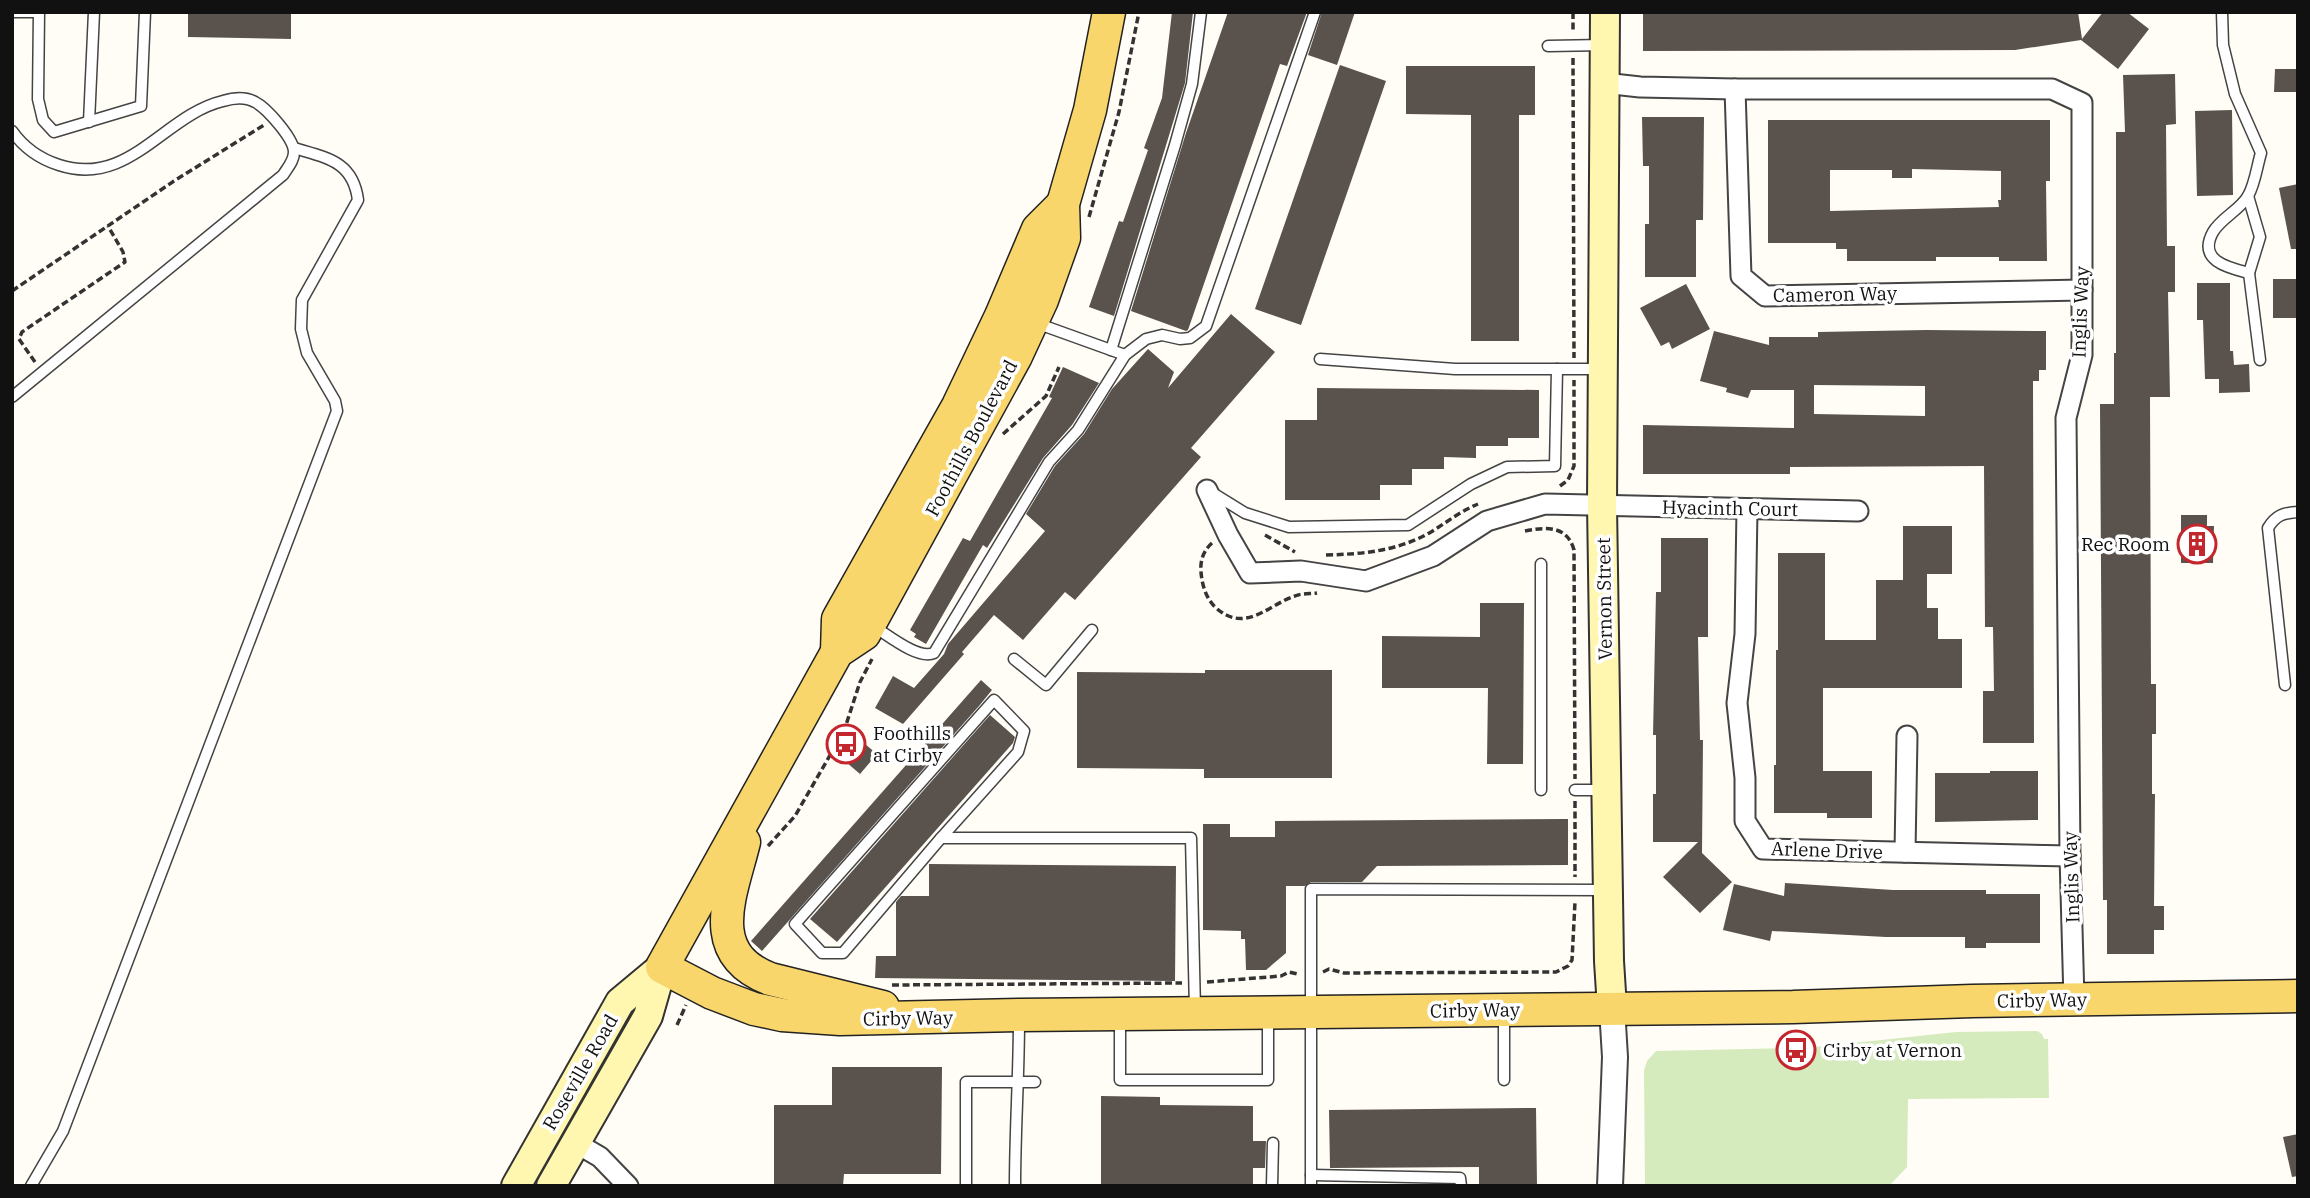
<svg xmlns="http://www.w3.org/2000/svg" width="2310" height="1198" viewBox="0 0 2310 1198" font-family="'IBM Plex Serif',serif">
<rect width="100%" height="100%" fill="#fffdf5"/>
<path fill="#d5ebbd" d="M2037,1031L2042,1034L2044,1039H2048L2049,1098L1908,1099L1907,1167L1889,1186H1645L1644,1070L1647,1061L1656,1051L1793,1048V1053H1803L1806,1048L1956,1032Z"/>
<g fill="#5a524d" fill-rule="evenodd">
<path d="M188,12H291V39L188,37Z"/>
<path d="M1172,12H1193L1185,83L1114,316L1089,307L1119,221L1123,222L1148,150L1144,148L1162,98Z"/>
<path d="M1228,12H1307L1287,66L1280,64L1188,330L1186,331L1131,311L1186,133Z"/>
<path d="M1322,12H1355L1337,65L1308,55Z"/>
<path d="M1643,12H2078L2082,39L2103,12H2127L2149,29L2118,69L2081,40L2015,50L1643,51Z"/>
<path d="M1340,65L1386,81L1301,325L1255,309Z"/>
<path d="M1406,66H1535V115H1519V341H1471V115L1406,114Z"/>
<path d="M2275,69H2298V92H2274Z"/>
<path d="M2175,74L2176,124L2166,125L2167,246H2175V292H2168L2170,397H2150L2151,684H2156V734H2152V794H2155L2154,906H2164V930H2154V954H2107V900H2103L2100,404H2114V353H2116V132H2125L2123,75Z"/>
<path d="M2232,110L2233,195L2197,196L2195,111Z"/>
<path d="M1642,117H1704L1703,220H1696V277H1645V224H1649V166H1643Z"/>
<path d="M1768,120H2050V181H2046L2047,261H1999V257H1936V261H1847V249H1836V243H1768ZM1912,169L2001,171V200H1998L1999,207L1830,211V170H1892V178H1912Z"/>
<path d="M2298,184V249H2291L2279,188Z"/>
<rect x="2273" y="279" width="25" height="39"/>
<path d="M2197,283H2230V351H2233L2234,365L2249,364L2250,392L2219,393V379H2205L2203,320H2197Z"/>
<path d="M1686,284L1710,329L1672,349L1669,342L1661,346L1640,308Z"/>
<path d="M1231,314L1275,352L1191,448L1201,457L1075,600L1065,592L1023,640L994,615L962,652L964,654L903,724L875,708L893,676L914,688L944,654L948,644L1045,531L1026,514L1055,466L1084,434L1112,389L1148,349L1174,372L1168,388Z"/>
<path d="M1926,330L2046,331V370H2039V381H2033L2034,743H1983V691H1994L1993,627H1985L1984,466L1790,467V474H1643V425L1794,428V390H1751L1748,398L1726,392L1727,388L1700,381L1714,331L1769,345V337H1818V332ZM1814,385L1925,386V416L1814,414Z"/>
<path d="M1063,367L1099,383L1072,425L1043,458L987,548L983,545L926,644L914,637L916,634L910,630L963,538L970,541L1052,398L1049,397Z"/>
<path d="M1317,388L1539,390V438H1508V446H1476V458L1444,457V469H1412V485H1380V500H1285V420H1317Z"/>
<path d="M2181,515H2207V526H2214L2213,563H2181Z"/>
<path d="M1903,526H1952V574H1927V608H1938V639H1962V688H1823V771H1872V818H1827V813H1774V765H1776V650H1778V553H1825V640H1876V580H1903Z"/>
<path d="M1661,538H1708V637H1698L1700,740H1703L1702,853L1732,882L1700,913L1663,877L1698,842H1653V794H1656V735H1653L1656,592H1661Z"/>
<path d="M1480,603H1524L1523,764H1487L1488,688H1382V636L1480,637Z"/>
<path d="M1205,670H1332V778H1204V769L1077,768V672L1205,673Z"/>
<path d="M981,680L992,690L979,706L762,951L751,941Z"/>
<path d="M990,715L1015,737L1013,743L837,942L810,919Z"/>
<path d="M859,739L877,754L860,774L846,762Z"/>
<path d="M1990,771H2038V820L1935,822V773H1990Z"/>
<path d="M1568,819V865L1377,866L1362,882H1311L1305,886H1286V953L1266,970H1246L1245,939H1241V931L1203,930V824H1230V837H1275V821Z"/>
<path d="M929,864L1176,866L1175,981L875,978L876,956H896V902L901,896H929Z"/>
<path d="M1785,883L1893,890H1986V894H2040V943H1986V948H1965V937H1886L1772,931L1770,941L1723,930L1734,884L1784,896Z"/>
<path d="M832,1067H942L941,1174H844L843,1186H774V1105H832Z"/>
<path d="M1101,1096L1160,1097V1105L1253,1106V1141H1266L1265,1168H1253V1186H1101Z"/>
<path d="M1536,1108L1537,1186H1479V1167L1330,1168L1329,1110Z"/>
<path d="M2298,1134V1176L2292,1177L2283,1137Z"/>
</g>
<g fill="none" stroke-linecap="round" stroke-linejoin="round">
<defs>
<g id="service">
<path d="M12,12H36"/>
<path d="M39,12L38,99L43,120L54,132L141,106L145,12"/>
<path d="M2222,12L2223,45L2235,94L2261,153C2257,166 2255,184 2248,196C2240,210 2221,218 2213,232C2197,261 2229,268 2249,273"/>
<path d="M1548,46L1604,45"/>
<path d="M89,122L94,12"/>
<path d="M12,131C24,148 40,159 59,165C129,188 164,115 223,101C233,98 246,97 255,102C267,108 294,139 294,152C294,161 288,167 283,175L12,397"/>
<path d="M2248,196L2260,237L2249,273L2260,360"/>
<path d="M1036,323L1125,355"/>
<path d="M1111,350L1175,145L1192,84L1201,12"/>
<path d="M1320,359L1455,369H1599"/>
<path d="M1211,492L1245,513L1289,527L1408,525L1471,484L1507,467L1555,466L1557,369"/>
<path d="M1541,564V790"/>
<path d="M873,626C888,635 918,660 934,653L1049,462L1078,430L1125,355L1146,339L1162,335L1180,339L1190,338L1206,326L1315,12"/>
<path d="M1014,659L1046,685L1092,630"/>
<path d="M2285,685L2268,528C2276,515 2283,513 2298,512"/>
<path d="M994,700L1024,731L1018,752L941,838L843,953H822L795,924Z"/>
<path d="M1575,790H1602"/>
<path d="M941,838H1191L1195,1010"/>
<path d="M1504,1014V1080"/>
<path d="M1120,1019V1080H1268V1017"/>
<path d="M1311,1175L1460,1178L1461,1186"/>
<path d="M31,1186L63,1131L337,411L335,401L307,353L301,329L302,300L358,200C353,161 327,158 294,148"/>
<path d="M966,1186V1082H1035"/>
<path d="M1015,1186C1015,1130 1019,1075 1019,1019"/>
<path d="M1272,1186L1273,1143"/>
<path d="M1311,1186V889L1604,890"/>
</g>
<g id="minor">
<path d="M1604,83L1640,87L1735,89H2052L2082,103V355L2066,418L2070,856L2074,1000"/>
<path d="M1735,89L1741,276L1765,296L2082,290"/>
<path d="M1207,490L1228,535L1250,573L1301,571L1366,581L1433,556L1487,521L1545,504L1858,511"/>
<path d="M1747,509L1745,634L1737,703L1745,778V821L1763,849L2070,856"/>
<path d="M1905,852L1907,736"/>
<path d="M576,1143L600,1157L628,1186"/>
</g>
<path id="tertiary" d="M1610,1186L1615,1057L1612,1008"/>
<g id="secondary">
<path d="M1605,12L1602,505L1609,961L1612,1008"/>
<path d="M516,1186L620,1002L662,967"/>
<path d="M551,1186L648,1016L662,967"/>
</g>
<g id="primary">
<path d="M1109,12L1090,110L1063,204L1064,238L1042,300L1016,356L864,634L837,652L662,967L712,993L754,1009L782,1015L840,1019L1019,1015L1793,1007L1972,1001L2298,996"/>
<path d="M837,652L838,619L958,406L1001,316L1038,229L1063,204"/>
<path d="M744,842C731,895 703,953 770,979L883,1007"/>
</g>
</defs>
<use href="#service" stroke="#444" stroke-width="13"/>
<use href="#minor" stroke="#444" stroke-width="23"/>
<use href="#tertiary" stroke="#444" stroke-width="28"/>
<use href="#secondary" stroke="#333" stroke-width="32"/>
<use href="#primary" stroke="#222" stroke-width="35"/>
<g stroke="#333" stroke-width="3.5" stroke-dasharray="7 3.5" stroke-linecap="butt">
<path d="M1573,12V33"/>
<path d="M1573,58L1574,358"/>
<path d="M1089,217L1119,112L1139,12"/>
<path d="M12,291L174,181L264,125"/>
<path d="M35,362L19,339L22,332L125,262L123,252L108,226"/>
<path d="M1003,434L1046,396L1059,367"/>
<path d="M1560,486L1568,480L1574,466V380"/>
<path d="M1525,531C1546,527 1567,525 1574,550L1575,779"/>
<path d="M1265,535L1295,552"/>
<path d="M1212,543C1203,551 1200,561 1201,572C1202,585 1206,598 1215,607C1245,635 1269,604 1295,596C1302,593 1310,594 1317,593"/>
<path d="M1326,555C1364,554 1398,551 1431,532C1447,522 1461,511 1478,504"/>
<path d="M1575,801V877"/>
<path d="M768,846L795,816L844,731L860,682L872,659"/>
<path d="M1323,972L1329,969L1344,973L1556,972L1568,966L1572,960L1575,902"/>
<path d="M1207,982L1281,976L1289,972L1298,974"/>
<path d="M892,985L1182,983"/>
<path d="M677,1025L686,1005"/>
</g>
<use href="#service" stroke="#fff" stroke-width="10"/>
<use href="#minor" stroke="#fff" stroke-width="19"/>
<use href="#tertiary" stroke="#fff" stroke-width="24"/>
<use href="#secondary" stroke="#fff6b0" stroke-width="28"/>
<use href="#primary" stroke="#f9d66b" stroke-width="32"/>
</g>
<defs>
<symbol id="building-ring" viewBox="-11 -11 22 22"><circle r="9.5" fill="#fff" stroke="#c4262e" stroke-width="1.5"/><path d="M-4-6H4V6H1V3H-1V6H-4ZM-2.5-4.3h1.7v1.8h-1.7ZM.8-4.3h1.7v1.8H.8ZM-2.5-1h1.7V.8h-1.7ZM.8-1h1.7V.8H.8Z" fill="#c4262e"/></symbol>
<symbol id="bus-ring" viewBox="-11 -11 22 22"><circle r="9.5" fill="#fff" stroke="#c4262e" stroke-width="1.5"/><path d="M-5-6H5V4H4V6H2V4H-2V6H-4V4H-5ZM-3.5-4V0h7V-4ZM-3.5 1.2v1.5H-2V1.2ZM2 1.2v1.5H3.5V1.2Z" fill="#c4262e"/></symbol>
</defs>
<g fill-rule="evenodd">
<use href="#building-ring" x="2175" y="522" width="44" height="44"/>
<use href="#bus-ring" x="824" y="722" width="44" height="44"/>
<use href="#bus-ring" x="1774" y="1028" width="44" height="44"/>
</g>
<g text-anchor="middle" stroke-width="7" stroke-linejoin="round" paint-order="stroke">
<g font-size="19" fill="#111" stroke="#fff">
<text transform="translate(1835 294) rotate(-1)" y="7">Cameron Way</text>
<text transform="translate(2080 312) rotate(-88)" y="7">Inglis Way</text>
<text transform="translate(971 438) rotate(-62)" y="7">Foothills Boulevard</text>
<text transform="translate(1730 508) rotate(1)" y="7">Hyacinth Court</text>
<text transform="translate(1604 599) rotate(-91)" y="7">Vernon Street</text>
<text transform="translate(1827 850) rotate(2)" y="7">Arlene Drive</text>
<text transform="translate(2071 877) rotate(-92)" y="7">Inglis Way</text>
<text transform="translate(2042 1000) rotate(-1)" y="7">Cirby Way</text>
<text transform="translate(1475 1010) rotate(-1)" y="7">Cirby Way</text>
<text transform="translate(908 1018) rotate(-1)" y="7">Cirby Way</text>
<text transform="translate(580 1072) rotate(-60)" y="7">Roseville Road</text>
</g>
<g font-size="19" fill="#111" stroke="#fff" text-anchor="start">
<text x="2170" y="551" text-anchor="end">Rec Room</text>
<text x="873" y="740">Foothills<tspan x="873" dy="22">at Cirby</tspan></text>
<text x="1823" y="1057">Cirby at Vernon</text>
</g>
</g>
<rect width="2310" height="1198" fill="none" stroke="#111111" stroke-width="28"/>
</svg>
